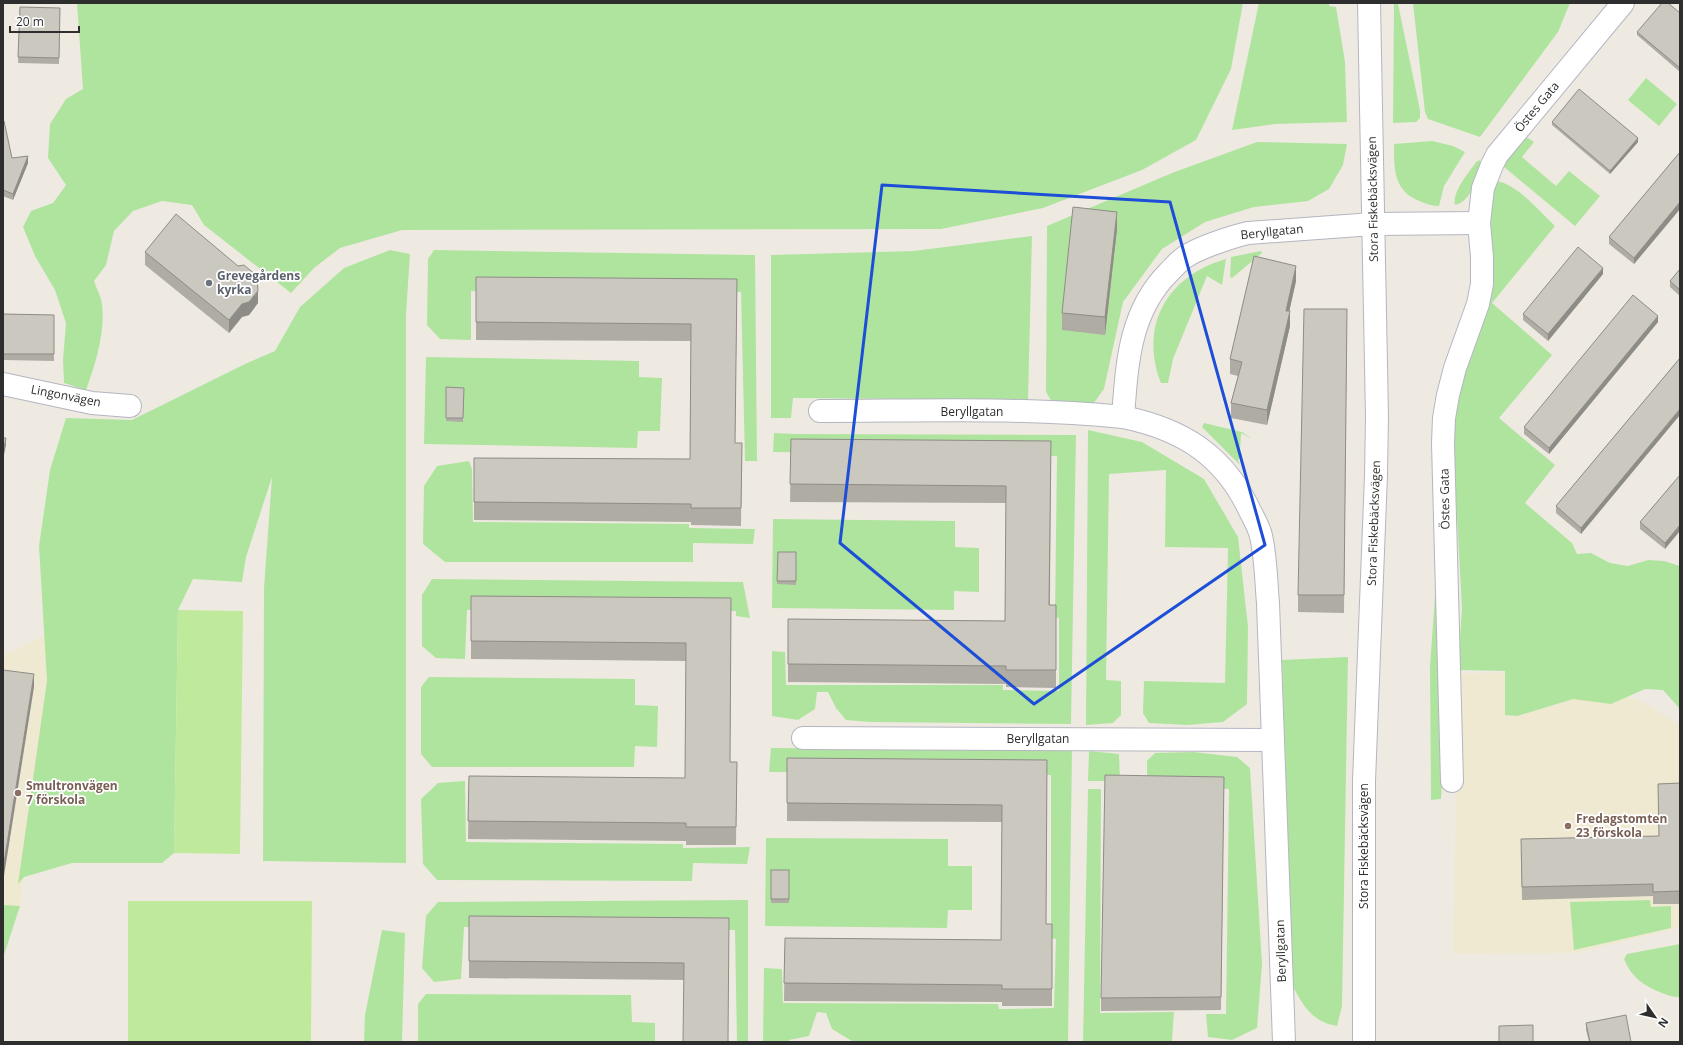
<svg xmlns="http://www.w3.org/2000/svg" width="1683" height="1045" viewBox="0 0 1683 1045" font-family="'Open Sans',sans-serif">
<rect width="100%" height="100%" fill="#efeae1"/>
<g fill="#efe9d1">
<path d="M45,636L47,681L20,906L3,905V655Z"/>
<path d="M1514,672L1638,699L1680,725V927L1576,953L1453,954L1458,674Z"/>
</g>
<g fill="#afe49f">
<path d="M77,3H1243L1231,69L1196,140L1142,170L1043,208L941,229L402,230L340,248L314,268L291,293L204,225L192,205L162,201L133,211L114,231L106,265L94,281C96,287 99,293 101,299C107,327 96,363 86,390L64,383L63,360L66,323L55,290L35,256L23,227L31,211L53,203L66,185L48,158L50,124L66,99L83,89Z"/>
<path d="M1259,3H1329V6L1336,7L1345,62L1347,122L1275,124L1232,130Z"/>
<path d="M1394,3L1398,4L1420,110V118L1416,122L1393,123Z"/>
<path d="M1413,3H1570L1558,32L1480,137L1428,119L1425,112Z"/>
<path d="M1646,78L1677,104L1659,126L1628,100Z"/>
<path d="M1528,138L1534,142L1522,157L1556,186L1569,171L1600,196L1575,226L1504,167C1505,156 1516,140 1528,138Z"/>
<path d="M1432,141L1453,146L1465,152L1444,186L1439,206C1431,206 1423,203 1415,199C1393,188 1394,166 1394,144Z"/>
<path d="M1257,142L1347,144L1343,165L1329,189L1308,201L1254,207L1205,222L1162,249L1123,302L1104,389L1093,404L1052,402L1046,392L1047,226L1172,173Z"/>
<path d="M1480,160C1481,174 1471,202 1455,205C1452,191 1469,173 1476,162Z"/>
<path d="M1496,181C1516,183 1540,212 1555,226L1492,303L1552,355L1499,418L1555,465L1525,503L1572,543L1577,554L1591,553L1610,563L1628,566L1648,560L1664,561L1680,566V709L1663,690L1645,689L1611,704L1573,699L1517,716L1505,715V671L1458,670L1462,608L1452,425L1486,214Z"/>
<path d="M1032,236L1028,400L793,398L791,418H771V255L914,251Z"/>
<path d="M390,250L410,254L406,314V863L263,861L264,588L272,477L246,557L242,582L193,579L178,610L174,853L162,863H72L24,877L18,884L47,681L39,546L50,470L66,418L132,420L245,364L275,351L300,307L344,268Z"/>
<path d="M434,250L755,255L757,461H745L741,292L471,291V340L440,339L427,325L428,259Z"/>
<path d="M1261,251L1262,253L1232,278L1230,277L1231,257Z"/>
<path d="M1226,259L1222,285L1207,276L1173,359L1168,383H1161C1139,325 1167,276 1226,259Z"/>
<path d="M426,357L639,361V377L662,378L660,431H638L637,448L424,444Z"/>
<path d="M1204,423L1242,432L1252,439L1241,433L1240,452L1242,455L1238,460L1240,465L1202,427Z"/>
<path d="M1088,430L1142,442L1204,479L1238,537L1248,627L1247,704L1223,722L1187,725L1149,723L1143,713L1144,681L1225,683L1228,548L1165,547L1166,470L1109,474L1106,680L1121,681V715L1113,723L1086,725Z"/>
<path d="M774,433L795,434L1076,435L1071,724L870,722L846,720L836,708L828,692H817L815,709L798,720L772,716V651L785,652L786,685H1003V690L1059,691V618L1055,617L1057,456L773,452Z"/>
<path d="M469,461L472,469L473,522L689,524V528L755,529L753,544L693,543V562H445L423,544L424,486L437,466Z"/>
<path d="M773,519L955,521V547L979,548V592L954,591V610L772,608Z"/>
<path d="M1437,567L1443,766L1441,799L1431,800L1430,667Z"/>
<path d="M432,579L743,582L750,618L736,616V611L467,610L465,659L436,658L422,646V595Z"/>
<path d="M1348,657L1342,1006L1337,1026C1313,1022 1304,1007 1293,987L1282,660Z"/>
<path d="M429,677L635,679V705L658,706L657,747L635,746L634,767H432L421,754V687Z"/>
<path d="M771,748L1072,750L1068,1042L852,1041L832,1029L826,1013L817,1012L809,1036L789,1040V1042H763L764,968L782,969L783,1003L998,1004L999,1009L1054,1008L1056,939L1051,938V775L769,772Z"/>
<path d="M1089,751L1119,754L1120,781H1088Z"/>
<path d="M1193,752L1237,757L1250,768L1262,964L1257,1028L1232,1040L1208,1037L1206,1014H1226L1229,789L1147,784V761L1155,753Z"/>
<path d="M465,781L466,842L683,844V848L750,847L747,864L693,863L692,881L437,880L423,864L421,799L438,783Z"/>
<path d="M1088,789H1101L1100,1013L1174,1012L1172,1041H1083Z"/>
<path d="M766,838L948,839V866H972V910H948L947,928L765,926Z"/>
<path d="M748,900V1042H737L735,930L464,927L461,979L434,982L422,968L426,916L438,902Z"/>
<path d="M1650,900L1651,907L1671,906V928L1574,950L1570,902Z"/>
<path d="M3,905L20,906L3,958Z"/>
<path d="M382,930L405,933L402,1042H364L365,1015Z"/>
<path d="M1680,944V997C1674,998 1668,995 1662,993C1644,986 1631,977 1624,959L1627,954Z"/>
<path d="M426,994L631,995L632,1022L655,1023V1042H418V1004Z"/>
</g>
<g fill="#c0ea9b">
<path d="M178,610L243,611L240,854L174,853Z"/>
<path d="M128,901H312L311,1042H128Z"/>
</g>
<g fill="none" stroke-linecap="round" stroke-linejoin="round">
<defs>
<g id="minor">
<path d="M3,384L92,403L130,406"/>
<path d="M820,411C920,411 1023,407 1123,417"/>
<path d="M803,738L1273,740"/>
<path d="M1452,781L1443,443L1444,418L1448,395L1455,368L1478,304L1482,284V257L1479,223L1483,188L1492,165L1497,155L1623,3"/>
<path d="M1284,1042L1268,603C1266,581 1266,558 1261,536C1259,527 1254,519 1250,511C1224,455 1182,429 1123,417C1127,364 1129,312 1169,272C1174,267 1179,261 1185,257C1198,248 1231,237 1248,233L1373,224L1479,223"/>
</g>
<path id="tertiary" d="M1364,1042V781L1376,475L1377,417L1369,3"/>
</defs>
<use href="#minor" stroke="#b4b5c1" stroke-width="24"/>
<use href="#tertiary" stroke="#b4b5c1" stroke-width="24"/>
<use href="#minor" stroke="#fff" stroke-width="22"/>
<use href="#tertiary" stroke="#fff" stroke-width="22"/>
</g>
<g fill="#afaca4">
<path d="M20,7L60,8L59,64L18,63Z"/>
<path d="M1680,13V72L1637,35V32Z"/>
<path d="M1552,122L1638,142L1610,174L1552,125Z"/>
<path d="M3,123L12,158L28,163L13,200L3,196Z"/>
<path d="M1680,152V209L1634,264L1609,244V237Z"/>
<path d="M1117,229L1105,335L1062,330V313Z"/>
<path d="M145,252L258,303L249,315L242,317L229,333L145,265Z"/>
<path d="M1680,269V296L1670,287V281Z"/>
<path d="M1603,274L1548,341L1523,320V314Z"/>
<path d="M476,277L737,279L735,443H742L741,526L691,525V522L474,520V458L690,459L691,341L476,340Z"/>
<path d="M1296,281L1289,311L1290,326L1267,425L1231,418V403L1238,376L1230,374V359Z"/>
<path d="M1347,309L1344,613L1298,612V595Z"/>
<path d="M3,314L54,315V361L3,360Z"/>
<path d="M1658,322L1549,454L1524,434V427Z"/>
<path d="M1680,358L1581,534L1556,513V506Z"/>
<path d="M464,388L463,422L446,421V418Z"/>
<path d="M791,439L1051,441L1050,605H1056V688L1006,687V684L788,682V619L1005,621L1006,503L790,502Z"/>
<path d="M1680,475L1665,549L1640,529V522Z"/>
<path d="M778,552H796V585L777,584Z"/>
<path d="M471,596L731,598L730,762H737L736,845H686V841L468,839L469,776L685,778L686,661L471,659Z"/>
<path d="M787,758L1047,760L1046,924H1052V1006H1002V1002L784,1001L785,938L1001,940L1002,822L787,821Z"/>
<path d="M1224,777L1221,1010L1101,1011V998Z"/>
<path d="M1680,783V904H1653V896L1522,900L1521,852L1659,836L1658,784Z"/>
<rect x="771" y="870" width="18" height="33"/>
<path d="M469,916L729,918L684,980L469,978Z"/>
<path d="M1586,1023L1631,1042H1589L1586,1030Z"/>
</g>
<g fill="#8e8c86">
<path d="M1638,138V142L1610,174V171Z"/>
<path d="M28,156V163L13,200V194Z"/>
<path d="M1680,202V209L1634,264V258Z"/>
<path d="M1117,212V229L1105,335V317Z"/>
<path d="M1296,266V281L1286,326V311Z"/>
<path d="M1603,268V274L1548,341V334Z"/>
<path d="M258,291V303L249,315L242,317L229,333V320L242,304Z"/>
<path d="M1290,311V326L1267,425V410Z"/>
<path d="M1658,316V322L1549,454V448Z"/>
<path d="M1680,409V415L1581,534V528Z"/>
<path d="M6,438V445L3,460V453Z"/>
<path d="M1680,525V531L1665,549V543Z"/>
<path d="M34,674V687L3,882V869Z"/>
</g>
<g fill="#cbc8bf" stroke="#8e8c86">
<path d="M1662,3H1668L1680,13V68L1637,32Z"/>
<path d="M20,7L60,8L59,58L18,57Z"/>
<path d="M1579,89L1638,138L1610,171L1552,122Z"/>
<path d="M4,121L12,158L28,156L13,194L3,190V123Z"/>
<path d="M1680,152V202L1634,258L1609,237Z"/>
<path d="M1073,207L1117,212L1105,317L1062,313Z"/>
<path d="M176,214L238,266L244,265L257,276L258,291L249,302L242,304L229,320L145,252Z"/>
<path d="M1578,247L1603,268L1548,334L1523,314Z"/>
<path d="M1254,256L1296,266L1286,311H1290L1267,410L1231,403L1242,362L1230,359Z"/>
<path d="M1680,269V290L1670,281Z"/>
<path d="M476,277L737,279L735,443H742L741,508H691V504L474,502V458L690,459L691,324L476,322Z"/>
<path d="M1633,295L1658,316L1549,448L1524,427Z"/>
<path d="M1304,309H1347L1344,595H1298Z"/>
<path d="M3,314L54,315V354H3Z"/>
<path d="M1680,358V409L1581,528L1556,506Z"/>
<path d="M446,387L464,388L463,418H446Z"/>
<path d="M3,438H6L3,453Z"/>
<path d="M791,439L1051,441L1049,605H1056V670H1006V666L788,664V619L1005,621L1006,486L790,484Z"/>
<path d="M1680,475V525L1665,543L1640,522Z"/>
<path d="M778,552H796V581H777Z"/>
<path d="M471,596L731,598L730,762H737L736,827H686V823L468,821L469,776L685,778L686,643L471,641Z"/>
<path d="M3,670L34,674L3,869Z"/>
<path d="M787,758L1047,760L1046,924H1052V989H1002V985L784,983L785,938L1001,940L1002,805L787,803Z"/>
<path d="M1105,775L1224,777L1221,997L1101,998Z"/>
<path d="M1680,783V891L1653,892V884L1522,887L1521,839L1659,836L1658,784Z"/>
<rect x="771" y="870" width="18" height="29"/>
<path d="M469,916L729,918L728,1042H683L684,963L469,961Z"/>
<path d="M1626,1015L1631,1042H1590L1586,1023Z"/>
<path d="M1533,1025V1042H1499V1026Z"/>
</g>
<path fill="none" stroke="#1d4ed8" stroke-width="3" stroke-linejoin="round" d="M882,185L1170,202L1265,545L1034,704L840,543Z"/>
<circle fill="#6b7280" stroke="#fff" stroke-width="1.5" cx="209" cy="283" r="4"/>
<g fill="#8d6e63" stroke="#fff" stroke-width="1.5">
<circle cx="18" cy="793" r="4"/>
<circle cx="1568" cy="826" r="4"/>
</g>
<g text-anchor="middle" stroke-width="3.5" stroke-linejoin="round" paint-order="stroke">
<g font-size="12" fill="#2e2e2e" stroke="#fff">
<text transform="translate(1537 107) rotate(-50)" y="4">Östes Gata</text>
<text transform="translate(1373 199) rotate(-91)" y="4">Stora Fiskebäcksvägen</text>
<text transform="translate(1272 232) rotate(-6)" y="4">Beryllgatan</text>
<text transform="translate(66 396) rotate(11)" y="4">Lingonvägen</text>
<text x="972" y="416">Beryllgatan</text>
<text transform="translate(1445 499) rotate(-91)" y="4">Östes Gata</text>
<text transform="translate(1374 523) rotate(-88)" y="4">Stora Fiskebäcksvägen</text>
<text x="1038" y="743">Beryllgatan</text>
<text transform="translate(1364 846) rotate(-90)" y="4">Stora Fiskebäcksvägen</text>
<text transform="translate(1281 951) rotate(-92)" y="4">Beryllgatan</text>
</g>
<g font-size="12" font-weight="bold" fill="#5b616d" stroke="#fff" text-anchor="start">
<text x="217" y="280">Grevegårdens<tspan x="217" dy="14">kyrka</tspan></text>
</g>
<g font-size="12" font-weight="bold" fill="#785e54" stroke="#fff" text-anchor="start">
<text x="26" y="790">Smultronvägen<tspan x="26" dy="14">7 förskola</tspan></text>
<text x="1576" y="823">Fredagstomten<tspan x="1576" dy="14">23 förskola</tspan></text>
</g>
</g>
<rect width="1683" height="1045" fill="none" stroke="#2e2e2e" stroke-width="8"/>
<g transform="translate(1655 1017) rotate(124)" stroke="#ffffff" stroke-width="3" paint-order="stroke">
<path d="M0-3L7 15L0 10L-7 15Z" fill="#2e2e2e"/>
<text y="-6" font-size="11" font-weight="bold" text-anchor="middle" fill="#2e2e2e">N</text>
</g>
<path d="M10 26v6h69v-6" fill="none" stroke="#2e2e2e" stroke-width="2"/>
<text x="16" y="26" font-size="12" fill="#2e2e2e" stroke="#ffffff" stroke-width="3" paint-order="stroke">20 m</text>
</svg>
